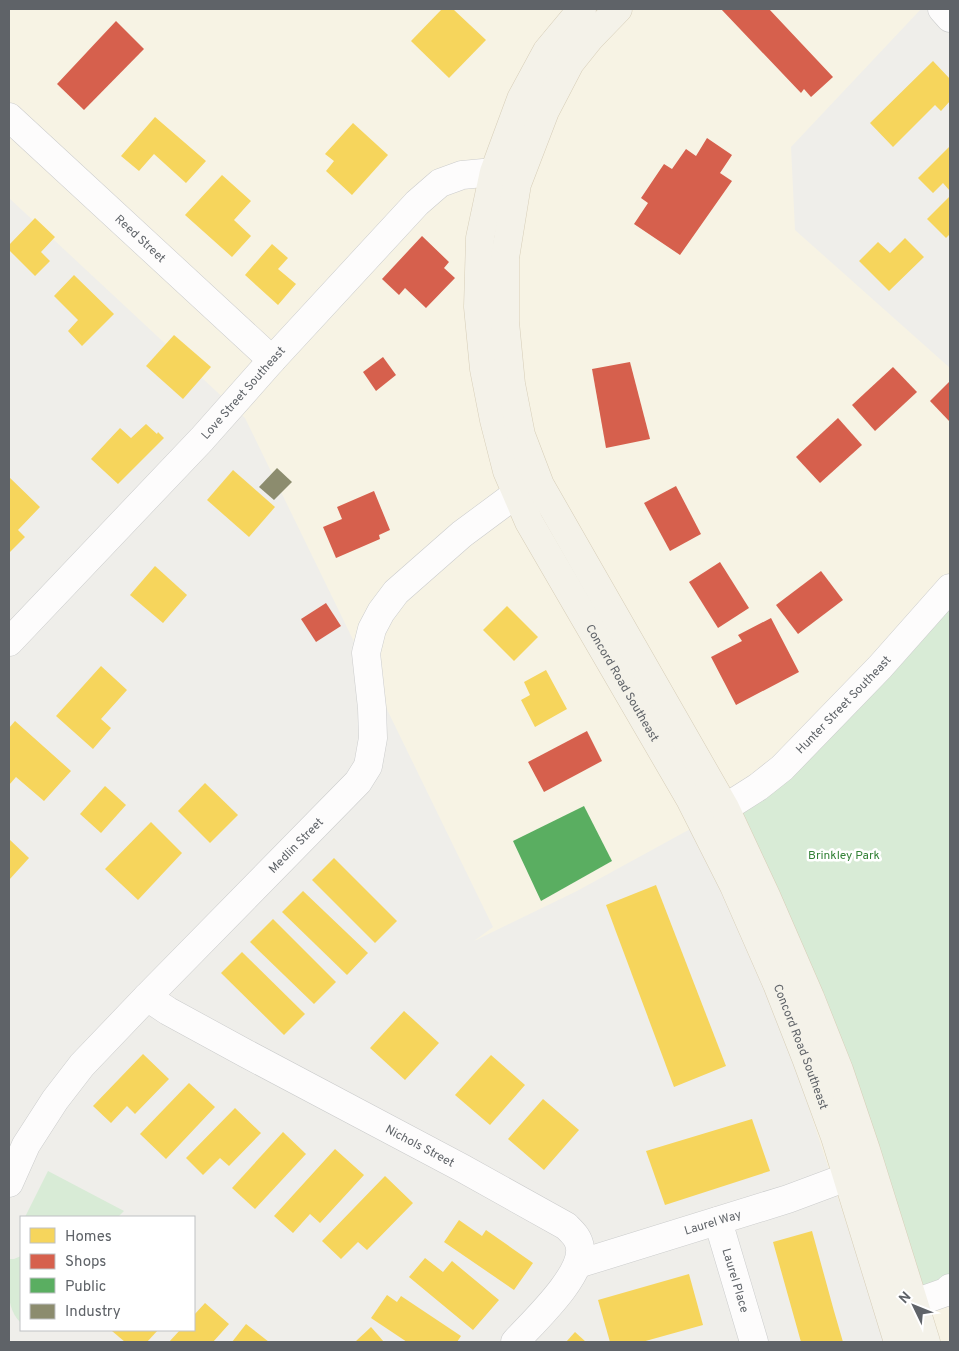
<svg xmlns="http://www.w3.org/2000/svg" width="959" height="1351" viewBox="0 0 959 1351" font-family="Overpass,sans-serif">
<rect width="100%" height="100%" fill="#efeeea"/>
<path fill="#f7f3e4" d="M9,9H921L791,147L795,230L950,368V1342H885L714,816L577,891L474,941L493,927L245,418L9,198Z"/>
<g fill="#d8ebd6">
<path d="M950,589V1288L915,1303L714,816Z"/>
<path d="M48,1171L124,1211L118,1217H25Z"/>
<path d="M21,1256V1323C4,1307 9,1280 9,1259H14Z"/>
</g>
<g fill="#f6d55c">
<path d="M442,9H453L486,40L449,78L411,41Z"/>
<path d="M933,61L950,79V101L941,111L935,105L893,147L870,123Z"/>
<path d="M155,117L206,161L186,183L154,154L139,171L121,156Z"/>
<path d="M353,123L388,155L352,195L326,171L334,161L325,154Z"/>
<path d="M950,146V191L943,183L933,193L918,178Z"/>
<path d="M222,175L251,201L234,220L251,236L232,257L185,215Z"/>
<path d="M950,196V234L946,238L927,219Z"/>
<path d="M35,218L55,237L41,252L50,261L35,276L9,250V245Z"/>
<path d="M905,238L924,257L889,291L859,261L878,242L890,253Z"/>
<path d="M272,244L288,258L278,269L296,284L278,305L245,275Z"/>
<path d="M74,275L114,314L82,346L68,331L78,320L54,296Z"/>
<path d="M174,335L211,367L183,399L146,366Z"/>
<path d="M146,424L157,434L158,432L164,438L118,484L91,459L120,428L131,438Z"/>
<path d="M233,470L275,507L249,537L207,500Z"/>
<path d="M9,477L40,507L18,530L25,537L9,553Z"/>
<path d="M155,566L187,595L163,623L130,595Z"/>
<path d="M507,606L538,637L514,661L483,630Z"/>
<path d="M101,666L127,690L101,719L111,728L93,749L56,716Z"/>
<path d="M546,670L567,709L535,727L521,700L530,695L524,682Z"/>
<path d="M15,721L71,771L44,801L16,777L9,785V728Z"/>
<path d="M205,783L238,815L210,843L178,811Z"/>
<path d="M105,786L126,805L101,833L80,814Z"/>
<path d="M151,822L182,853L138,900L105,869Z"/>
<path d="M9,839L29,858L9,880Z"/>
<path d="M334,858L397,921L375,943L312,880Z"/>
<path d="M656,885L726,1066L674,1087L606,905Z"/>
<path d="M303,891L368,953L347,975L282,912Z"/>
<path d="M273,919L336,982L314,1004L250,942Z"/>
<path d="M242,952L305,1014L284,1035L221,973Z"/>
<path d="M404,1011L439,1043L405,1080L370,1048Z"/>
<path d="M143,1054L169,1079L135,1114L127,1106L111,1123L93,1106Z"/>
<path d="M491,1055L525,1085L490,1125L455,1095Z"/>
<path d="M189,1083L215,1107L166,1159L140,1134Z"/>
<path d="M543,1099L579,1130L544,1170L508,1139Z"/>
<path d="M235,1108L261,1133L229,1166L220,1158L203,1175L186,1158Z"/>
<path d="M752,1119L770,1171L665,1205L646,1151Z"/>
<path d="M283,1132L306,1154L255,1209L232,1188Z"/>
<path d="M335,1149L364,1175L320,1223L310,1214L293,1233L274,1216Z"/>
<path d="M385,1176L413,1203L367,1250L358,1242L341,1259L322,1241Z"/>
<path d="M459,1220L482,1236L486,1230L533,1263L514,1290L444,1242Z"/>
<path d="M812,1231L834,1311L843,1342H801L773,1242Z"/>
<path d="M425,1258L443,1272L452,1261L499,1300L473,1330L409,1277Z"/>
<path d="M689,1274L703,1325L642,1342H610L598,1300Z"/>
<path d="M387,1295L397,1302L401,1296L461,1336L457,1342H407L371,1318Z"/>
<path d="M205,1303L229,1324L213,1342H169L180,1330H194V1315Z"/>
<path d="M246,1324L269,1342H232Z"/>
<path d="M371,1327L384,1342H355Z"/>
<path d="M113,1330H158L147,1342H125L112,1331Z"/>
<path d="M575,1332L586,1342H566Z"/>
</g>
<g fill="#d6604d">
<path d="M721,9H769L833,77L811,97L804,89L801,93Z"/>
<path d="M116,21L144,49L84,110L57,84Z"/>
<path d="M707,138L732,155L720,173L732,181L680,255L634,224L648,203L641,198L664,164L672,169L686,149L696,156Z"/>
<path d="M422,236L449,262L444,268L455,278L426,308L405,288L399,295L382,279Z"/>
<path d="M383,357L396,375L376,391L363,372Z"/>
<path d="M630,362L650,439L606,448L592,369Z"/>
<path d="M893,367L917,392L875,431L852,405Z"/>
<path d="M950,381V422L930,401Z"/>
<path d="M838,418L862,445L820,483L796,457Z"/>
<path d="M676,486L701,534L670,551L644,503Z"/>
<path d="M374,491L390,530L379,535L380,539L336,558L323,527L342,519L337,507Z"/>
<path d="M720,562L749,608L718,628L689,582Z"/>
<path d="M821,571L843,600L798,634L776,605Z"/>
<path d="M326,603L341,626L316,642L301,619Z"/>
<path d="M771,618L799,672L736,705L711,657L742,641L738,635Z"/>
<path d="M587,731L602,761L544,792L528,762Z"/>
</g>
<path fill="#5aae61" d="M584,806L612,861L541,901L513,841Z"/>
<path fill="#8c8c6e" d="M277,468L292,482L274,500L259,487Z"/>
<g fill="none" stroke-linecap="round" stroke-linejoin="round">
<defs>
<g id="minor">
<path d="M942,9L950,18"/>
<path id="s1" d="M9,117L272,360"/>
<path id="s2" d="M9,642L202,439L272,360L417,203L440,183L462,175L494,172"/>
<path id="s3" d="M725,808L758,787L782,768L880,667L950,588"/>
<path id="s4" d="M147,997L168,1011L245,1053L462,1168L566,1226C573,1233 579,1238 580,1248C583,1276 533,1322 515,1342"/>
<path id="s5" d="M9,1183L26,1145L55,1100L82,1065L147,997L358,782L368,766L373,738L372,708L366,653L372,629L381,612L396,592L462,534L516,494"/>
<path id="s6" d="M718,1221L754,1342"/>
<path id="s7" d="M578,1264L788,1199L847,1177"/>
<path d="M915,1303L946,1292L950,1288"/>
</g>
<g id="major">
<path id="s8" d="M582,9L547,51L521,99L494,172L480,238L478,307L484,369L494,420L507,471L529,522L690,799L734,886L777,984L806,1058L835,1137L898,1342"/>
<path d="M618,9L590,38L570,63L545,111L517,184L505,258V322L511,384L521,435L540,485L725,808L767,898L810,997L839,1070L866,1150L926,1342"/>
</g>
</defs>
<use href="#minor" stroke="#cbcccc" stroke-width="29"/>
<use href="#major" stroke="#d7ceb8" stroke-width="29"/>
<use href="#minor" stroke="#fdfcfc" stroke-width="28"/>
<use href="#major" stroke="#f4f2e9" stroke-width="28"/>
</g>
<g text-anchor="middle" stroke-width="5" stroke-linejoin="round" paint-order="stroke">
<g font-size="12" fill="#5f6368" stroke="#fff">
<text dy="4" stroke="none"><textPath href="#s1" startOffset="179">Reed Street</textPath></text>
<text dy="4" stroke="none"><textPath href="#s2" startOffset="342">Love Street Southeast</textPath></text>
<text dy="4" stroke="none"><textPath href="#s8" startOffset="732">Concord Road Southeast</textPath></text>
<text dy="4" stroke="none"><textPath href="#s3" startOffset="158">Hunter Street Southeast</textPath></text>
<text dy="4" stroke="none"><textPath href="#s5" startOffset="446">Medlin Street</textPath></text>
<text dy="4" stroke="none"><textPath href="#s8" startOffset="1138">Concord Road Southeast</textPath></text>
<text dy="4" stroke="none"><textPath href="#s4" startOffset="311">Nichols Street</textPath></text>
<text dy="4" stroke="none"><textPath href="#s7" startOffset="141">Laurel Way</textPath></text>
<text dy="4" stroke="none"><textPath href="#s6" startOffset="62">Laurel Place</textPath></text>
</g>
<g font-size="12" fill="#348238" stroke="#fff">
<text x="844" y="859">Brinkley Park</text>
</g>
</g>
<rect width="959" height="1351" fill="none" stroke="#5f6368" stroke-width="20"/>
<rect x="20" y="1216" width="175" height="115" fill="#ffffff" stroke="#bfc1c3"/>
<rect x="30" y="1228" width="25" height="15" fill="#f6d55c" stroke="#bfc1c3"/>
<text x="65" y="1241" font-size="15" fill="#5f6368">Homes</text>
<rect x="30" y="1254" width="25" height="15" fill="#d6604d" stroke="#bfc1c3"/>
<text x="65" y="1266" font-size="15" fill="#5f6368">Shops</text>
<rect x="30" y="1278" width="25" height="15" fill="#5aae61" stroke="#bfc1c3"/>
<text x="65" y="1291" font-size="15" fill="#5f6368">Public</text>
<rect x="30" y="1304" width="25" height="15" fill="#8c8c6e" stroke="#bfc1c3"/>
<text x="65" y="1316" font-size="15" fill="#5f6368">Industry</text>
<g transform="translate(914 1306) rotate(313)" stroke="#ffffff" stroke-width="4" paint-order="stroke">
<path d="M0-4L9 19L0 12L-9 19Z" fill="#5f6368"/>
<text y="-8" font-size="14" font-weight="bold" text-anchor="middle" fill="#5f6368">N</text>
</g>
</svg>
